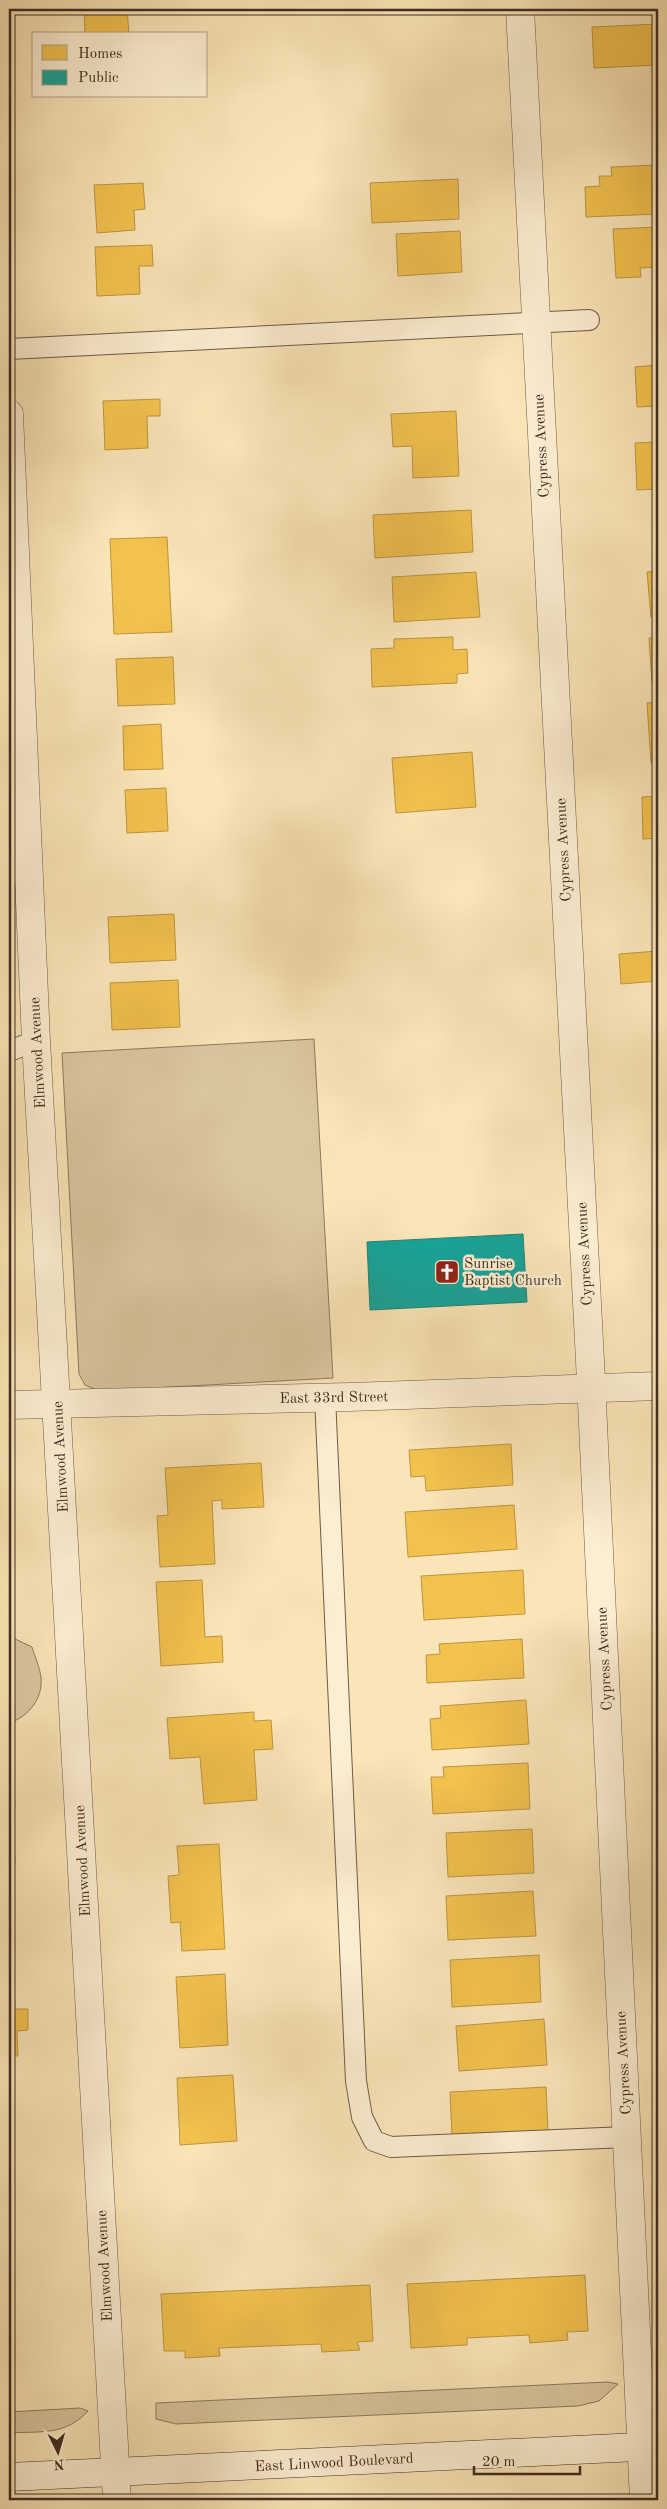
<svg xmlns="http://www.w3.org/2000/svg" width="667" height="2509" viewBox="0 0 667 2509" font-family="'Old Standard TT',serif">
<rect width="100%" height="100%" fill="#fae5b8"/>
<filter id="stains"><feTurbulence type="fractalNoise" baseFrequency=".004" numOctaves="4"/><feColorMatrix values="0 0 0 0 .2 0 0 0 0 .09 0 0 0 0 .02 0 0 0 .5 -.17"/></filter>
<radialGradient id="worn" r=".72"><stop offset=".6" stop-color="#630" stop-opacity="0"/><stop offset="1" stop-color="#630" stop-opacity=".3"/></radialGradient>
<g fill="#dac69e" stroke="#8c7a60">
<path d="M314,1039L333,1378L99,1391L85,1385L79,1374L62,1053Z"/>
<path d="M9,1636L32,1647C35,1657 40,1668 41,1678C43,1699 28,1717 9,1723Z"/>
<path d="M608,2382L618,2384L599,2401L578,2406L176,2424L156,2419V2403Z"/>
<path d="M80,2408L88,2411C65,2436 41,2431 9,2433V2412Z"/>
<path d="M598,2496L608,2498V2500H503Z"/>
</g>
<g fill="#f2c14e" stroke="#bc9541">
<path d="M84,9H127L129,34H85Z"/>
<path d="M658,24V65L594,68L592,27Z"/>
<path d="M658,165V214L586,217L585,187L600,186L599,176H612L611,167Z"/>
<path d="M458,179L459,219L372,223L370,183Z"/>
<path d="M143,183L145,209L134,210L135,230L97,233L94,185Z"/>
<path d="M658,227V267L640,268L641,277L616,278L613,229Z"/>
<path d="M460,231L462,272L398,276L396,234Z"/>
<path d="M152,245L153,266H139L140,294L97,296L95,247Z"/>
<path d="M658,365V406L637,407L635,367Z"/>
<path d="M160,399V416H147L148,448L105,450L103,401Z"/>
<path d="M456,411L459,476L413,478L412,446L393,447L391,414Z"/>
<path d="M658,442V525H657L656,489L637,490L635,443Z"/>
<path d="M471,510L473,552L375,558L373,515Z"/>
<path d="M167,537L172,632L114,634L110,539Z"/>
<path d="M658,571V617H651L647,572Z"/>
<path d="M476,572L480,617L394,622L392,577Z"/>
<path d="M453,637V650L467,649L468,673L457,674V683L372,687L371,649L394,648V639Z"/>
<path d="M658,637V682L652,683L649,638Z"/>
<path d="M173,657L175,704L118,706L116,659Z"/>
<path d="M658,702V762L651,763L647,703Z"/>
<path d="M161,724L163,769L124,770L123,726Z"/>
<path d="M472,752L476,807L396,813L392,758Z"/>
<path d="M166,788L168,831L127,833L125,790Z"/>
<path d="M658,796V838L643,839L642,797Z"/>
<path d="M174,914L176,960L110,963L108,917Z"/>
<path d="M657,951L658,991V981L621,984L619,954Z"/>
<path d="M178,980L180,1027L112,1030L110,983Z"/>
<path d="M656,1070H658V1108Z"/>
<path d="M511,1444L513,1485L426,1491L425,1476L411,1477L409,1450Z"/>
<path d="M261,1463L264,1507L222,1509V1500L212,1501L215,1564L160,1567L157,1516L168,1515L165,1468Z"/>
<path d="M514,1505L517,1549L408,1557L405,1512Z"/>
<path d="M523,1570L525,1614L424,1620L421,1576Z"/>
<path d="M202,1580L205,1637L222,1636L223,1662L161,1666L156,1582Z"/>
<path d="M522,1639L524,1678L427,1683L426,1655L440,1654L439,1644Z"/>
<path d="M526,1700L529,1744L432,1750L430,1719L441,1718L440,1706Z"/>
<path d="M254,1712V1721L271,1720L273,1749L254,1750L257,1800L204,1804L200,1757L170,1759L167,1718Z"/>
<path d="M528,1763L530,1809L433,1814L431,1777H444L443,1767Z"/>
<path d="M12,1765L15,1806H9V1766Z"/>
<path d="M9,1819H13L15,1864L9,1865Z"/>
<path d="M532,1829L534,1873L448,1877L446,1833Z"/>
<path d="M219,1844L225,1949L182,1951L180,1922L171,1923L168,1876L179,1875L177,1846Z"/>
<path d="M533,1891L536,1936L448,1940L446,1896Z"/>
<path d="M539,1955L541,2002L452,2007L450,1960Z"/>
<path d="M225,1974L228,2045L180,2048L176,1977Z"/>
<path d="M14,1988L15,2009H28V2030L17,2031L18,2056H9V1989Z"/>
<path d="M544,2019L547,2065L459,2071L456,2026Z"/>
<path d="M233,2075L237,2141L180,2145L177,2078Z"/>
<path d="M546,2087L548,2131L452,2136L450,2092Z"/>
<path d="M585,2275L588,2331L567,2332L568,2340L530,2343L529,2335L467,2338V2345L411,2348L407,2284Z"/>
<path d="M370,2285L373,2341L357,2342L360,2350L322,2352L321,2344L219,2348L220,2356L185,2358V2351H164L161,2294Z"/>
</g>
<path fill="#17a398" stroke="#238075" d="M523,1234L527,1302L370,1310L367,1242Z"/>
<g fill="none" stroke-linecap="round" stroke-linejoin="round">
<defs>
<g id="service">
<path d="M9,349L589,320"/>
<path d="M9,1051L36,1041"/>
<path d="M325,1397L356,2081L362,2117L374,2141L391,2147L627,2137"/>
</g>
<g id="minor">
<path d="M520,9L590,1361L644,2500"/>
<path d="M9,414L36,1041L117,2500"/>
<path d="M9,1405L350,1397L658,1386"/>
</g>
<path id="secondary" d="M9,2477L658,2446"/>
</defs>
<use href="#service" stroke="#6d5b48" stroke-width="22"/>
<use href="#minor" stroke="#6d5b48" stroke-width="29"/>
<use href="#secondary" stroke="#3e2d22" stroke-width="29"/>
<use href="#service" stroke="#fceed1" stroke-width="20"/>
<use href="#minor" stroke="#fceed1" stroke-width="28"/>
<use href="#secondary" stroke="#fceed1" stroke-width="28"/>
</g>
<defs>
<symbol id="church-square" viewBox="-11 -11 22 22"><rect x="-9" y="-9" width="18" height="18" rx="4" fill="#8f2418" stroke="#fceed1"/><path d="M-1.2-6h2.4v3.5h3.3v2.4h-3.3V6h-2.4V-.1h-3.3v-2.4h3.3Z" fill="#fff"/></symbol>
</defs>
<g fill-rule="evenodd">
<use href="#church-square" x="433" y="1258" width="28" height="28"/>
</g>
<g text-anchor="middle" stroke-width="5" stroke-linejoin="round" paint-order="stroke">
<g font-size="15" fill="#3e2d22" stroke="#fceed1">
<text transform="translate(541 446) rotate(-93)" y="5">Cypress Avenue</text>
<text transform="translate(563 850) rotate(-93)" y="5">Cypress Avenue</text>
<text transform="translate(37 1053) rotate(-93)" y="5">Elmwood Avenue</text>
<text transform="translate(584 1254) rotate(-93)" y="5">Cypress Avenue</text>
<text transform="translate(334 1397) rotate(-1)" y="5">East 33rd Street</text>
<text transform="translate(60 1457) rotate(-93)" y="5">Elmwood Avenue</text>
<text transform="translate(604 1659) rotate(-93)" y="5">Cypress Avenue</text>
<text transform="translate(82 1861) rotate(-93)" y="5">Elmwood Avenue</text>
<text transform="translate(623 2063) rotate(-93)" y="5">Cypress Avenue</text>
<text transform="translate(104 2266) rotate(-93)" y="5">Elmwood Avenue</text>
<text transform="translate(334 2462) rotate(-3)" y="5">East Linwood Boulevard</text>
</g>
<g font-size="15" fill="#3e2d22" stroke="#fceed1" text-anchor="start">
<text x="464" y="1268">Sunrise<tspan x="464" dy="17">Baptist Church</tspan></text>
</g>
</g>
<rect width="667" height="2509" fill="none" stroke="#fae5b8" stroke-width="30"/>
<rect x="10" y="10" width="647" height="2489" fill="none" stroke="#3e2d22" stroke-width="2.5"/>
<rect x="15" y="15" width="637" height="2479" fill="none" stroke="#3e2d22"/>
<rect x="32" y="32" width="175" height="65" fill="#fceed1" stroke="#b0a18b"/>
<rect x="42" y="45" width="25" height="15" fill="#f2c14e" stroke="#b0a18b"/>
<text x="78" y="58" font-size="15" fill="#3e2d22">Homes</text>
<rect x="42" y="70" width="25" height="15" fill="#17a398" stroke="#b0a18b"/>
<text x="78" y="82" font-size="15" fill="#3e2d22">Public</text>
<g transform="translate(58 2452) rotate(175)" stroke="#fceed1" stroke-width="4" paint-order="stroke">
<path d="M0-4L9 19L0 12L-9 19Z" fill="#3e2d22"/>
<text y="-8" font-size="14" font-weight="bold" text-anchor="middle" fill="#3e2d22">N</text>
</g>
<path d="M474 2466v8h106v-8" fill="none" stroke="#3e2d22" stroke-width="2.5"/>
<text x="482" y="2466" font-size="15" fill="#3e2d22" stroke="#fceed1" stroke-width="4" paint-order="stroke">20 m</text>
<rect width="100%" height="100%" filter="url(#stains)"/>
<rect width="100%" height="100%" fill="url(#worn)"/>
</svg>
